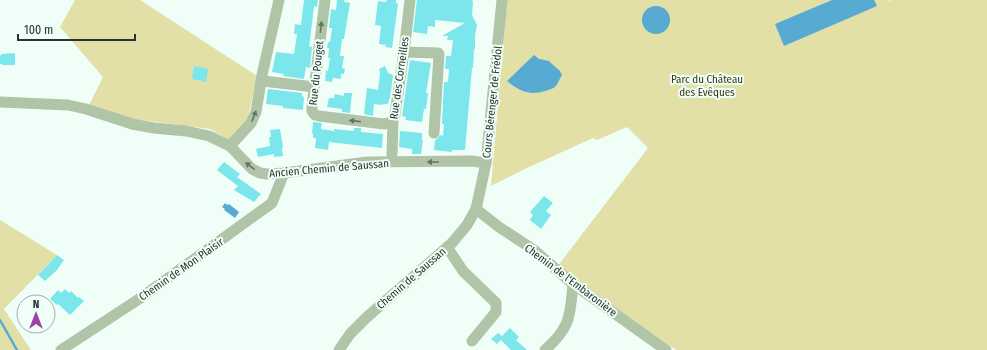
<svg xmlns="http://www.w3.org/2000/svg" width="987" height="350" viewBox="0 0 987 350" font-family="'Fira Sans Condensed',sans-serif">
<rect width="100%" height="100%" fill="#effff8"/>
<g fill="#e2dfa7">
<path d="M75,0H140L257,76L248,118L229,140L210,129L134,119L88,107L103,77L60,27Z"/>
<path d="M507,0H888L889,1L891,0H987V350H676L557,267L648,148L627,127L597,140L593,138L527,168L491,186Z"/>
<path d="M0,220L57,255L4,309L31,350H0Z"/>
</g>
<g fill="#57abd2">
<path d="M832,0H874L877,6L784,46L775,24Z"/>
<circle cx="656" cy="20" r="14"/>
<path d="M534,55L539,59L549,61L552,64L560,71L562,75C560,78 558,83 556,86C553,89 548,90 545,91C530,96 519,91 507,81Z"/>
<path d="M225,203L227,205L229,204L239,212L235,218L224,210L225,209L222,207Z"/>
</g>
<g fill="none" stroke-linecap="round" stroke-linejoin="round">
<path stroke="#57abd2" stroke-width="2.5" d="M0,320L17,350"/>
</g>
<g fill="#7be6eb">
<path d="M304,0H318L317,7L314,6L310,40L309,46L312,47L310,68L306,67L304,79L283,76L284,74L272,72L276,52L294,54L297,34H294L295,24L301,25Z"/>
<path d="M337,0H344V2L350,3L344,39H342L340,56H344L342,68L345,69L344,74H341V79L333,78L332,82L325,81L326,70L328,71L330,58H328L329,48H327L328,42H330L332,28H329L331,9L336,10Z"/>
<path d="M387,0H396V3L398,4L392,48L385,47L386,45L379,44L381,26L375,25L378,1L386,2Z"/>
<path d="M417,0H471L473,1L472,15L477,25L475,36V49H474L473,68H472L465,150H452V152L434,150L435,140L437,139L440,135L443,136L444,124H442L444,82H448L449,69H445L446,56H451L453,40H447L448,36H442L465,23L435,20V27L428,26L427,34L413,32Z"/>
<path d="M15,53V65H2V64H0V56L2,54Z"/>
<path d="M410,60L431,63L426,93H428L426,109H424L422,122L405,120L406,117L402,116Z"/>
<path d="M194,66L208,69L206,82L192,79Z"/>
<path d="M385,66L388,73L393,75L390,99H389L388,104H383V105L374,104L373,116L364,114L367,88L378,90L380,73L379,69Z"/>
<path d="M268,89L302,93V96L304,97L303,110L283,108V106L266,104Z"/>
<path d="M344,93H352L350,113L342,112V109L327,107L329,98H334L335,94L344,96Z"/>
<path d="M313,122L322,123L321,129L334,131V129L354,131V128H361V132L383,134L382,148L329,142L328,150L315,148L316,138H313V134H312Z"/>
<path d="M280,129L283,147L282,148L283,156L274,157V154L258,157L256,149L270,146L269,137H271L270,130Z"/>
<path d="M400,131L422,133V140H423L421,154H412V149L399,147Z"/>
<path d="M224,162L240,174L237,177L261,194L254,202L234,190L238,186L217,170Z"/>
<path d="M544,196L553,203L546,211L551,215L541,229L530,220L533,215L530,212Z"/>
<path d="M57,255L64,260L57,270L45,281L38,275Z"/>
<path d="M65,289L69,293L71,291L78,298L79,297L84,301L70,315L58,304L57,305L50,299L58,290L61,293Z"/>
<path d="M510,328L519,337L516,340L527,350H511L501,340L497,344L491,339L498,333L502,336Z"/>
</g>
<g fill="none" stroke-linecap="round" stroke-linejoin="round">
<g stroke="#b0c4a8" stroke-width="11">
<path d="M325,0L312,106V111L315,115L319,116L384,124L389,123L393,120"/>
<path d="M404,52L438,53L439,54L434,133"/>
<path d="M263,81L314,87"/>
<path d="M0,102L68,105L86,109L132,124L154,128L186,131L209,136L230,146L252,169L260,173L267,174L284,173L367,162L472,161L486,163"/>
<path d="M230,146L251,123L256,112L262,75L279,0"/>
<path d="M392,155L393,120L395,114L404,52L410,0"/>
<path d="M476,209L499,227L534,250L573,284L666,350"/>
<path d="M447,247L463,271L496,303V312L472,341"/>
<path d="M61,350L142,297L272,203L284,173"/>
<path d="M339,350L350,334L367,317L452,243L467,225L476,209L486,163L502,0"/>
<path d="M545,350C571,327 570,316 573,284"/>
</g>
</g>
<defs><path id="oneway-solid" d="M-6-.8H1V-3.2L6.5 0L1 3.2V.8H-6Z"/></defs>
<g fill="#667465">
<use href="#oneway-solid" transform="translate(321 27) rotate(-83)"/>
<use href="#oneway-solid" transform="translate(254 116) rotate(-69)"/>
<use href="#oneway-solid" transform="translate(355 121) rotate(-173)"/>
<use href="#oneway-solid" transform="translate(433 162) rotate(180)"/>
<use href="#oneway-solid" transform="translate(250 166) rotate(-142)"/>
</g>
<g text-anchor="middle" stroke-width="4" stroke-linejoin="round" paint-order="stroke">
<g font-size="11" fill="#29332f" stroke="#effff8">
<text transform="translate(316 73) rotate(-84)" y="4">Rue du Pouget</text>
<text transform="translate(399 78) rotate(-82)" y="4">Rue des Corneilles</text>
<text transform="translate(492 102) rotate(-84)" y="4">Cours Bérenger de Frédol</text>
<text transform="translate(329 168) rotate(-5)" y="4">Ancien Chemin de Saussan</text>
<text transform="translate(181 269) rotate(-35)" y="4">Chemin de Mon Plaisir</text>
<text transform="translate(411 278) rotate(-41)" y="4">Chemin de Saussan</text>
<text transform="translate(571 280) rotate(37)" y="4">Chemin de l'Embaronière</text>
</g>
<g font-size="11" fill="#393614" stroke="#effff8">
<text x="707" y="83">Parc du Château<tspan x="707" dy="13">des Evêques</tspan></text>
</g>
</g>
<g transform="translate(36 314)"><circle r="19" fill="#effff8" stroke="#a0ada8"/>
<path d="M0-3L7 15L0 10L-7 15Z" fill="#a03fa7"/>
<text y="-6" font-size="11" font-weight="bold" text-anchor="middle" fill="#29332f">N</text>
</g>
<path d="M18 34v6h117v-6" fill="none" stroke="#29332f" stroke-width="2"/>
<text x="24" y="34" font-size="12" fill="#29332f" stroke="#effff8" stroke-width="3" paint-order="stroke">100 m</text>
</svg>
